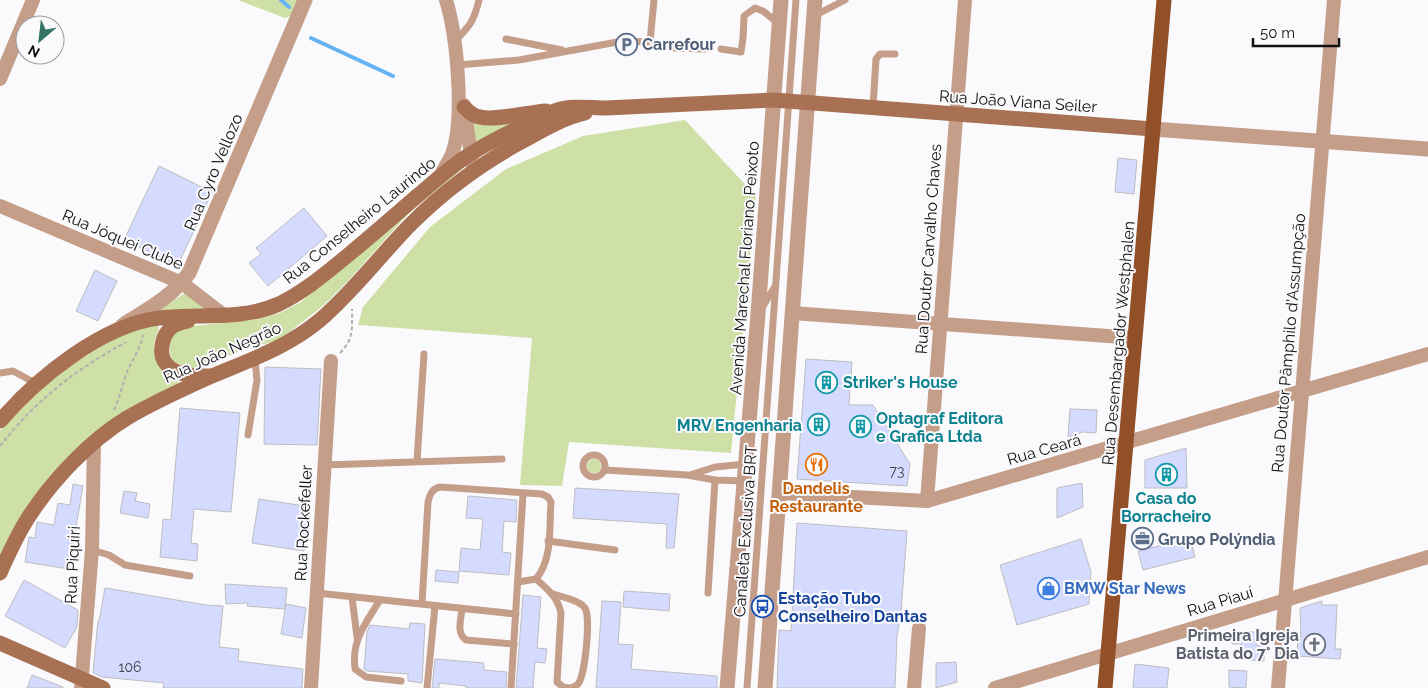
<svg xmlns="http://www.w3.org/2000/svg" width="1428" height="688" viewBox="0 0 1428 688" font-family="Raleway,sans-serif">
<rect width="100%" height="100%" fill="#fafafd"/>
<g fill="#cee0a6">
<path d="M238,0H300L294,15L285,18Z"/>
<path d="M527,116L478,142H476L472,122Z"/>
<path d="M685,120L756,196L731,453L569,442L562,486L520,485L532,338L358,325L363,307L430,227L506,169L583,136Z"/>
<path d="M466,164L467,165L429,196L408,214L348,281L324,305L288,333L273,342L246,348L200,369H187L173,361L170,354L169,345L171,336L184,327L258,319L280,313L301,302L324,281Z"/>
<path d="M185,293L204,308L203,309L160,311V309Z"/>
<path d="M157,324C161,331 155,336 154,344C153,362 164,375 180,383L119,415L0,557V431L10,419L42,388L76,362L121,335Z"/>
<circle cx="594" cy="466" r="7"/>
</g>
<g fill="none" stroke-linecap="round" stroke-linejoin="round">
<g stroke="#66b3f3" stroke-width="4">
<path d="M281,0L289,7"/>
<path d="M311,38L393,76"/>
</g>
</g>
<g fill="#d5dbfe" stroke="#bdbdc0">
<path d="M1118,158L1137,160L1134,194L1115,192Z"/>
<path d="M159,166L212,192L178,265L124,240Z"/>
<path d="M304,208L327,236L268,286L249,263L261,254L256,248Z"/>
<path d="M95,270L117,281L98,321L76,311Z"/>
<path d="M806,359L852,362L849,405H873L910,464L907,486L797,479Z"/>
<path d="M265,367L321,369L317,445L264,444Z"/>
<path d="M180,408L240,413L231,512L194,509L191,543L198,544L197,561L160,557L163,519L171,520Z"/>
<path d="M1070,409L1097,410L1096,433L1083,432L1068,437Z"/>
<path d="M1186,448L1187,488H1145V460Z"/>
<path d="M1082,483L1083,507L1057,518V488Z"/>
<path d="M73,484L83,486L69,569L25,562L29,537L35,538L37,522L54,525L58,503L70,505Z"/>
<path d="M575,488L679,494L674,548H666L667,524L573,518Z"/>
<path d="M124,491L137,493L135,501L150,504L148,518L120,513Z"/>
<path d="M468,496L517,500L516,522L504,521L502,552L511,553L509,575L459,571L461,548L480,550L483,519L466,518Z"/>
<path d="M259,499L311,507L304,551L252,543Z"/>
<path d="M797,523L907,531L901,613L897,636L895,688H777L779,630L791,631Z"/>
<path d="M1190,538L1195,557L1143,570L1138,551Z"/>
<path d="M1081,539L1091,572L1089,604L1017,625L1000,565Z"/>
<path d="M436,570L459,572L458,583L435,581Z"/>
<path d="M24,580L78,610L77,627L65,648L5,616Z"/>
<path d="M225,584L287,588L285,609L247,606L248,603L226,604Z"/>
<path d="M105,588L206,605L223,606L219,647L239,649L238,661L303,669L302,688H163L164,683L102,677L93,673L98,620L99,621Z"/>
<path d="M624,591L670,594L669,611L623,607Z"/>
<path d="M523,595L541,597L537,648L547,649L545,663L535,662L533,688H516Z"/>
<path d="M602,601L621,602L618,644L633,645L631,669L717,676V688H596Z"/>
<path d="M1322,601L1321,605H1337L1335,649H1341L1340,659L1297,656L1298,636L1301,637L1300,608Z"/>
<path d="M286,604L306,608L302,638L281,634Z"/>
<path d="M410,623L425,624L422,683L408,681V674L367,671L364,669L367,632L370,625L409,629Z"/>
<path d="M1233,631L1257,632L1256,645L1265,646L1264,661L1240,659L1241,644H1232Z"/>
<path d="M435,659L484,663V670L507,672L506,688H466V686L439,683V688H432Z"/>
<path d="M956,662L957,682L936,688V663Z"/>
<path d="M1135,664L1169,668L1167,688H1133Z"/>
<path d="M1229,670L1247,671L1246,688L1229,687Z"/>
<path d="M32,675L63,687V688H27Z"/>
</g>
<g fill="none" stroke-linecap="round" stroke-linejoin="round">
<g stroke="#afafb1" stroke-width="2" stroke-dasharray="4 2.5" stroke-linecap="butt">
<path d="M340,353C354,339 352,328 352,309"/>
<path d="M114,410C120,398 122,385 127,372C132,360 141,348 143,335"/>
<path d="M0,446C36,400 75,370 126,342"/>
</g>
<g stroke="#c59e8a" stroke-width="7">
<path d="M814,16L845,0"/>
<path d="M506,39L562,50"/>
<path d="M454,42C470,26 474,21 479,0"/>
<path d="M650,42L654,0"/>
<path d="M721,49L741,52L743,38L744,16L755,8L763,11L778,23"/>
<path d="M457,65L519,60L623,41L650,42L674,48L705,49"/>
<path d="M873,107L876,59L880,54H895"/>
<path d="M762,308L774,288"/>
<path d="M0,373L13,371L37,384"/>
<path d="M248,435L257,380L255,360"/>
<circle cx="594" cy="466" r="11"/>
<path d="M417,461L424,354"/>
<path d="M324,465L502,459"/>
<path d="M605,470L687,475L715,480L744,481"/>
<path d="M690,475L715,467L745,464"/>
<path d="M548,541L615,550"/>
<path d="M92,550L109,555L125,565L190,576"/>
<path d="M536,579C547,589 558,597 561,613L557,682L563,687L569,688"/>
<path d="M317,593L516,614"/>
<path d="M708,593L715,480"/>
<path d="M553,594C562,597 579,600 585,608C591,617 585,677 578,684C576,686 573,687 571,688"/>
<path d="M352,597L357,637"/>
<path d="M380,600C366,623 351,640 355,669L366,677L401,681"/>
<path d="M422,604L428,502C430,494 432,489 440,487L542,494L548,497L551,502C549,527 553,559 536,579L518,582"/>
<path d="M462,609C461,620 456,633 466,640L514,644"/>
<path d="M427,688L435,606"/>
<path d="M511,688L523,494"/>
<path d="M747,688L796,0"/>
</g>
<g stroke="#c59e8a" stroke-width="14">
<path d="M0,79L33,0"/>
<path d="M464,105L472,163"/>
<path d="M441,175C444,168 449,161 452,154C465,119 457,36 446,0"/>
<path d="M0,206L182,283L225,316"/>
<path d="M792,313L1135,338"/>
<path d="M779,493L927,501L1428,354"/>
<path d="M927,501L965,0"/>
<path d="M81,688L92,550L94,443"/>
<path d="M311,688L331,361"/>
<path d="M914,688L919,628"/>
<path d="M995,688L1428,557"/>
<path d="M1278,688L1334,0"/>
</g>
<g stroke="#c59e8a" stroke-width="15">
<path d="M1153,129L1428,149"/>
<path d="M123,325C147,310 173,296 189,273L305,0"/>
<path d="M727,688L758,314L781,0"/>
<path d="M765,688L815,0"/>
</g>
<g stroke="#a87153" stroke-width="15">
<path d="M464,107C469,112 473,116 480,117C496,121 529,112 546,111"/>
<path d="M188,321C183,322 178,323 173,326C162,334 157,354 167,365C177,376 195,376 209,376"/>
<path d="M0,421C37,378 102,325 159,318C200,313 240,321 279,304C304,292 326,273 347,256C370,237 393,217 416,197C434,182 452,165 472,153C491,141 510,132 529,123C538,119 548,113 557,110C572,105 590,108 606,108L774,100L1153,129"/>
<path d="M0,573C8,555 17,535 28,518C51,482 89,441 127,418C154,402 183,389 212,376C250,360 288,347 320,320C354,291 381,254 412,223C445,190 482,163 523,141C543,130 563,118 585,113"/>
<path d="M0,643L103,688"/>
</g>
<path stroke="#925029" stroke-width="15" d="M1105,688L1164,0"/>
</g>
<defs>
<symbol id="parking-ring" viewBox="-11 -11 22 22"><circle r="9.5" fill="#fafafd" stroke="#5c6f8a" stroke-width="1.5"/><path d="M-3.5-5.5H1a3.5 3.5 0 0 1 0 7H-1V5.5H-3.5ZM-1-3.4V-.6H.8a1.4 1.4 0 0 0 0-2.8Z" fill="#5c6f8a"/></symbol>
<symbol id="building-ring" viewBox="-11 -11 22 22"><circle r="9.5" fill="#fafafd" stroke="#0f9aa8" stroke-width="1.5"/><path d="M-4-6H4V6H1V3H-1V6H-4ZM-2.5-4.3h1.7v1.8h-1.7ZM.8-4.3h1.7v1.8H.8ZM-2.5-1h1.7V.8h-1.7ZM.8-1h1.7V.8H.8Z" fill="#0f9aa8"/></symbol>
<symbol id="restaurant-ring" viewBox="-11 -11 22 22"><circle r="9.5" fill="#fafafd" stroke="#e8710a" stroke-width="1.5"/><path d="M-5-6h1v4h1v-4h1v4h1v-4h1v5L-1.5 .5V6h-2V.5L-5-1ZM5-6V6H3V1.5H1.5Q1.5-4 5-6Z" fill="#e8710a"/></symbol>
<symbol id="office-ring" viewBox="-11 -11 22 22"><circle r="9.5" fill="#fafafd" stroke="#5c6f8a" stroke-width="1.5"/><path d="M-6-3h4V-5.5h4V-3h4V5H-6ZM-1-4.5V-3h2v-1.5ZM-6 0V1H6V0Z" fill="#5c6f8a"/></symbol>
<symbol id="shop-ring" viewBox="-11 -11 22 22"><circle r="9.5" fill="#fafafd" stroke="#3f7fe0" stroke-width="1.5"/><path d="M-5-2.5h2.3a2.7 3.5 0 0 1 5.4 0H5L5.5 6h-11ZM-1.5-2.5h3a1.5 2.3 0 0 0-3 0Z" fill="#3f7fe0"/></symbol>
<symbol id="bus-ring" viewBox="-11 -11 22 22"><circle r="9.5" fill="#fafafd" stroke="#1a4fb4" stroke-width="1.5"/><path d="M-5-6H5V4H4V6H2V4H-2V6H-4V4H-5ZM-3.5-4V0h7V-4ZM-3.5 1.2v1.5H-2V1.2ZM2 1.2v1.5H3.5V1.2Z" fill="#1a4fb4"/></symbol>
<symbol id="church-ring" viewBox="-11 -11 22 22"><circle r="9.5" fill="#fafafd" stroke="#6b7280" stroke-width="1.5"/><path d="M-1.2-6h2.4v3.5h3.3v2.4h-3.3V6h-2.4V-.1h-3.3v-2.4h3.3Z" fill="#6b7280"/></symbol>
</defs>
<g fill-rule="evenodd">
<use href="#parking-ring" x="614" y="32" width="25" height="25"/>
<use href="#building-ring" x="814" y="370" width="25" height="25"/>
<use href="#building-ring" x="806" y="412" width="25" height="25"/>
<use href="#building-ring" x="848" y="414" width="25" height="25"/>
<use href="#restaurant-ring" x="804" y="452" width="25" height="25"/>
<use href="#building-ring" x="1154" y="462" width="25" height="25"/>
<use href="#office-ring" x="1130" y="526" width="25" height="25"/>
<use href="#shop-ring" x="1036" y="576" width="25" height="25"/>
<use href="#bus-ring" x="750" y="594" width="25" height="25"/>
<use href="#church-ring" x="1302" y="632" width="25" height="25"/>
</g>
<g text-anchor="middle" stroke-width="4" stroke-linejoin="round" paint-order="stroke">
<g font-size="14" fill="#42444d">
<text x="897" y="476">73</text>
<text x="130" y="672">106</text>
</g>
<g font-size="16" font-weight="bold" fill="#4e5e75" stroke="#fafafd" text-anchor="start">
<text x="642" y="50">Carrefour</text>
<text x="1158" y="545">Grupo Polýndia</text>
</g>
<g font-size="16" fill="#111112" stroke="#fafafd">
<text transform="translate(1018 101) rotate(4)" y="6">Rua João Viana Seiler</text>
<text transform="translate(213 172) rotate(-67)" y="6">Rua Cyro Vellozo</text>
<text transform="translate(359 220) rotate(-39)" y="6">Rua Conselheiro Laurindo</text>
<text transform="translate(123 239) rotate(23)" y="6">Rua Jóquei Clube</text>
<text transform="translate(928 249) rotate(-86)" y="6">Rua Doutor Carvalho Chaves</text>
<text transform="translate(744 268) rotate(-86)" y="6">Avenida Marechal Floriano Peixoto</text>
<text transform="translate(1118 343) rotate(-85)" y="6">Rua Desembargador Westphalen</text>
<text transform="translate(1288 343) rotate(-85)" y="6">Rua Doutor Pâmphilo d'Assumpção</text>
<text transform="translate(222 352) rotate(-24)" y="6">Rua João Negrão</text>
<text transform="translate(1044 449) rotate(-16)" y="6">Rua Ceará</text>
<text transform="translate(303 523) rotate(-87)" y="6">Rua Rockefeller</text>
<text transform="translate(745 531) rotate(-86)" y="6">Canaleta Exclusiva BRT</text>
<text transform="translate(72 565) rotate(-87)" y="6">Rua Piquiri</text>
<text transform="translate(1220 601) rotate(-17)" y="6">Rua Piauí</text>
</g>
<g font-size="16" font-weight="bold" fill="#0d838f" stroke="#fafafd" text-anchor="start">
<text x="843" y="388">Striker's House</text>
<text x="876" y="424">Optagraf Editora<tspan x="876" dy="18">e Grafica Ltda</tspan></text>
<text x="802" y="431" text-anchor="end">MRV Engenharia</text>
<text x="1166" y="504" text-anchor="middle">Casa do<tspan x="1166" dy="18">Borracheiro</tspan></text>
</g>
<g font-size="16" font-weight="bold" fill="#c56008" stroke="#fafafd">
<text x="816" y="494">Dandelis<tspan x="816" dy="18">Restaurante</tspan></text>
</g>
<g font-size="16" font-weight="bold" fill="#366cbe" stroke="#fafafd" text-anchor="start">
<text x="1064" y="594">BMW Star News</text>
</g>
<g font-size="16" font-weight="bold" fill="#164399" stroke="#fafafd" text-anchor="start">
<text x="778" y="604">Estação Tubo<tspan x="778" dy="18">Conselheiro Dantas</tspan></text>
</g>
<g font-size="16" font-weight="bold" fill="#5b616d" stroke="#fafafd" text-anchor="end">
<text x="1299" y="641">Primeira Igreja<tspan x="1299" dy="18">Batista do 7° Dia</tspan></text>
</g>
</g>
<g transform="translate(40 40) rotate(208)"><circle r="24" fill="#fafafd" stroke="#9d9d9f"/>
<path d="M0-4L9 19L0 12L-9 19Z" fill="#347564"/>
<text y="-8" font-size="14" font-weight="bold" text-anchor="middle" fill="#111112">N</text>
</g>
<path d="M1253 38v8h86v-8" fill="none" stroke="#111112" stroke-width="2.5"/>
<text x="1260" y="38" font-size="15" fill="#111112" stroke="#fafafd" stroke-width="4" paint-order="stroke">50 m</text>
</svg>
